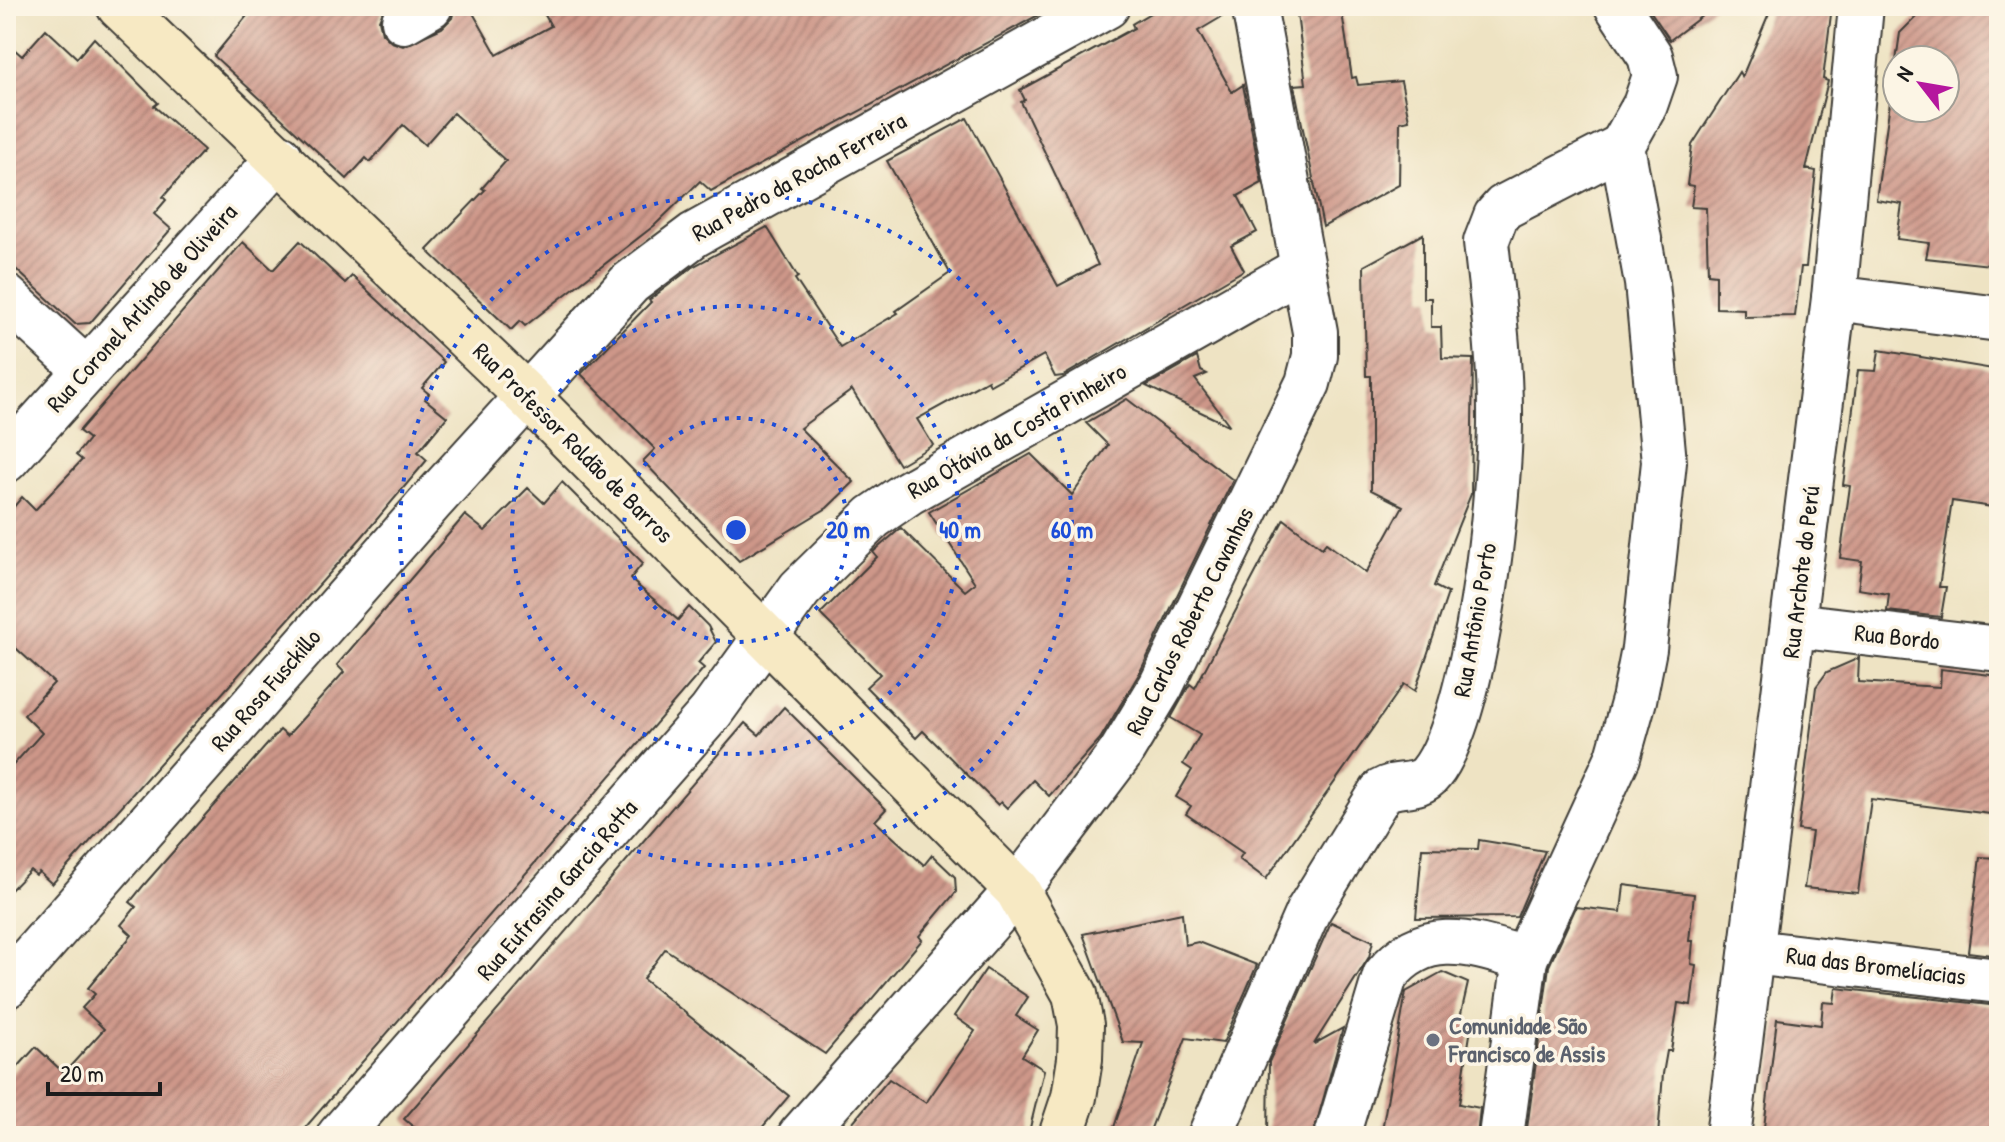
<svg xmlns="http://www.w3.org/2000/svg" width="2005" height="1142" viewBox="0 0 2005 1142" font-family="'Patrick Hand',sans-serif">
<defs>
<pattern id="building-hatch" width="6" height="6" patternUnits="userSpaceOnUse" patternTransform="scale(2)"><rect width="6" height="6" fill="#ce9789"/><path d="M-1 1l2-2M0 6l6-6M5 7l2-2" fill="none" stroke="#a67a6f"/></pattern>
</defs>
<rect width="100%" height="100%" fill="#fcf5e5"/>
<filter id="ink" filterUnits="userSpaceOnUse"><feTurbulence type="fractalNoise" baseFrequency=".0125" numOctaves="2"/><feDisplacementMap in="SourceGraphic" scale="16" xChannelSelector="R" yChannelSelector="G"/><feConvolveMatrix kernelMatrix="1 2 1 2 8 2 1 2 1" color-interpolation-filters="sRGB"/></filter>
<filter id="wash" filterUnits="userSpaceOnUse"><feTurbulence type="fractalNoise" baseFrequency=".006" numOctaves="4" result="noise"/><feDisplacementMap in="SourceGraphic" scale="32" xChannelSelector="R" yChannelSelector="G"/><feGaussianBlur stdDeviation="1.8" result="paint"/><feColorMatrix in="noise" values="0 0 0 0 0 0 0 0 0 0 0 0 0 0 0 0 0 1.4 0 .05"/><feComposite in="paint" operator="in"/></filter>
<g filter="url(#wash)">
<rect width="100%" height="100%" fill="#eee3c3"/>
<g id="blocks">
<g fill="url(#building-hatch)" fill-rule="evenodd">
<path d="M255,6H385L379,20L382,33L391,42L403,46L442,28L452,18L455,6H469L497,55L551,26L540,6H1055L711,191L700,181L655,225L525,326L520,321L511,330L427,250L485,190L482,188L506,161L453,113L425,145L403,125L370,162L366,158L347,179L214,56Z"/>
<path d="M1162,6H1230V12L1198,31L1232,92L1243,85L1262,183L1238,196L1257,232L1231,246L1244,270L1063,376L1055,377L1044,355L990,385L988,380L917,419L933,445L899,465L852,390L800,428L854,482L827,508L739,561L643,461L655,449L581,374L651,302L649,300L694,266L767,227L798,277L795,279L840,347L898,313L896,311L950,273L887,161L967,118L1058,286L1098,265L1021,102L1025,100L1020,90L1134,28L1132,24Z"/>
<path d="M1296,6H1341L1352,78L1356,77L1358,85L1401,81L1409,120L1400,122L1399,185L1323,227L1294,85L1306,84Z"/>
<path d="M1647,6H1715L1670,40Z"/>
<path d="M1772,6H1832L1823,79L1828,81L1806,169L1816,171L1806,267H1801L1795,316L1744,317V309L1716,308V275L1708,274L1706,208L1691,207L1694,186L1687,185L1692,145L1739,72L1742,77Z"/>
<path d="M1937,6L1999,9V266L1926,258L1929,243L1897,239L1902,204L1876,200L1900,33L1917,16ZM1897,60H1945V108H1897Z"/>
<path d="M46,29L77,58L94,38L158,103L154,106L204,150L163,197L166,200L154,214L171,229L90,323L75,324L6,260V42L22,56Z"/>
<path d="M1423,234V298H1431V327H1441L1442,358L1473,359L1471,494L1434,586L1448,593L1415,691L1404,684L1266,879L1239,859L1243,853L1186,814L1191,806L1176,797L1192,770L1183,764L1200,735L1171,718L1190,684L1195,688L1284,519L1322,548L1326,543L1366,573L1403,506L1371,490V376H1366L1364,266Z"/>
<path d="M300,241L345,283L352,276L444,362L422,388L429,394L425,399L447,417L418,452L427,460L361,538L52,884L39,872L36,875L30,870L6,895V773L42,733L24,715L54,683L6,639V516L22,497L35,510L82,460L76,455L89,439L79,431L243,242L273,270Z"/>
<path d="M1879,350L1999,370V508L1952,501L1939,587H1946L1941,617L1887,611L1889,594L1858,589L1862,561L1840,558L1850,486L1843,485L1858,370L1876,371Z"/>
<path d="M1197,357L1201,371L1207,374L1195,379L1230,426L1146,386Z"/>
<path d="M1127,399L1233,480L1139,674L1100,739L1049,796L1033,780L1007,808L1001,802L998,805L923,731L916,738L866,687L880,674L820,614L877,557L873,552L901,528L965,591L975,583L929,512L1031,454L1072,495L1108,445L1086,423Z"/>
<path d="M562,482L643,563L630,579L678,620L689,607L708,626L716,642L698,663L704,668L298,1136H6V1080L36,1047L64,1073L104,1029L82,1008L95,994L88,988L132,935L121,925L136,907L130,902L143,886L280,730L287,736L344,672L337,665L465,515L485,531L528,488L544,503Z"/>
<path d="M1859,658L1858,682L1940,687L1941,669L1999,676V815L1871,799L1858,893L1804,888L1812,832L1798,830L1816,687L1827,672Z"/>
<path d="M784,707L886,809L875,821L924,865L932,855L955,877L956,892L919,936L922,940L825,1054L665,949L643,979L789,1096L755,1136H424L404,1119L745,723L759,735Z"/>
<path d="M1479,840L1545,851L1517,917L1416,918L1422,848L1478,849Z"/>
<path d="M1980,857L1999,858V956L1968,952Z"/>
<path d="M1624,885L1694,894L1689,941H1693L1691,964L1696,965L1691,1005L1678,1003L1671,1051H1667L1663,1074L1658,1136H1526L1549,966L1576,907L1621,912Z"/>
<path d="M1182,913L1185,945L1198,942L1257,965L1223,1043L1186,1038L1148,1136H1111L1143,1043L1123,1042L1083,934Z"/>
<path d="M1331,922L1373,941L1369,957L1314,1044L1343,1028L1313,1136H1268L1269,1062Z"/>
<path d="M986,969L1028,997L1016,1016L1038,1030L1022,1056L1044,1070L1028,1136H841L889,1079L926,1103L975,1031L954,1016Z"/>
<path d="M1442,972L1468,983L1460,1018L1472,1022L1459,1104L1480,1108L1477,1136H1381L1406,992Z"/>
<path d="M1836,988L1999,1006V1136H1763L1777,1019L1821,1025L1823,1002L1834,1003Z"/>
</g>
</g>
</g>
<g filter="url(#ink)">
<use href="#blocks" fill-opacity="0" stroke="#3c3a35" stroke-width="2"/>
<g fill="none" stroke-linecap="round" stroke-linejoin="round">
<defs>
<g id="street">
<path d="M404,21L430,6"/>
<path d="M6,297L86,370"/>
<path d="M1834,298L1999,319"/>
<path d="M6,460L280,157"/>
<path d="M1794,625L1999,649"/>
<path d="M1752,952L1999,981"/>
<path d="M1525,959L1618,757L1634,700L1644,649L1664,462L1647,283L1622,146L1645,105L1655,76L1650,56L1617,6"/>
<path d="M6,986L431,502L630,283L694,235L1107,6"/>
<path d="M339,1136L711,712L800,589L873,517L908,493L1303,268"/>
<path d="M800,1136L1017,890L1120,754L1161,686L1308,383L1315,356V332L1254,6"/>
<path d="M1210,1136L1308,911L1382,791C1398,781 1418,790 1431,773C1477,716 1501,488 1500,412C1500,356 1492,298 1486,242L1496,216L1504,207L1622,146"/>
<path d="M1337,1136L1385,976C1425,926 1471,943 1525,959L1501,1136"/>
<path d="M1728,1136L1834,298L1861,6"/>
</g>
<path id="secondary" d="M119,6L528,397L1017,890L1075,994L1081,1025L1080,1059L1074,1097L1061,1136"/>
</defs>
<use href="#street" stroke="#3c3a35" stroke-width="48"/>
<use href="#secondary" stroke="#3c3a35" stroke-width="48"/>
<use href="#street" stroke="#fff" stroke-width="44"/>
<use href="#secondary" stroke="#f7e9c3" stroke-width="44"/>
</g>
</g>
<g fill="none" stroke="#1d4ed8" stroke-width="4" stroke-dasharray="4 8">
<circle cx="736" cy="530" r="112"/>
<circle cx="736" cy="530" r="224"/>
<circle cx="736" cy="530" r="336"/>
</g>
<circle fill="#6b7280" stroke="#fcf5e5" stroke-width="3" cx="1433" cy="1040" r="8"/>
<g text-anchor="middle" stroke-width="7" stroke-linejoin="round" paint-order="stroke">
<g font-size="24" fill="#1c1c1c" stroke="#fcf5e5">
<text transform="translate(799 177) rotate(-29)" y="8">Rua Pedro da Rocha Ferreira</text>
<text transform="translate(142 308) rotate(-48)" y="8">Rua Coronel Arlindo de Oliveira</text>
<text transform="translate(1017 431) rotate(-30)" y="8">Rua Otávia da Costa Pinheiro</text>
<text transform="translate(573 443) rotate(45)" y="8">Rua Professor Roldão de Barros</text>
<text transform="translate(1801 572) rotate(-83)" y="8">Rua Archote do Perú</text>
<text transform="translate(1475 620) rotate(-80)" y="8">Rua Antônio Porto</text>
<text transform="translate(1190 621) rotate(-63)" y="8">Rua Carlos Roberto Cavanhas</text>
<text transform="translate(1897 637) rotate(6)" y="8">Rua Bordo</text>
<text transform="translate(266 690) rotate(-49)" y="8">Rua Rosa Fusckillo</text>
<text transform="translate(557 890) rotate(-49)" y="8">Rua Eufrasina Garcia Rotta</text>
<text transform="translate(1876 966) rotate(7)" y="8">Rua das Bromelíacias</text>
</g>
<g font-size="24" font-weight="bold" fill="#5b616d" stroke="#fcf5e5" text-anchor="start">
<text x="1449" y="1034">Comunidade São<tspan x="1449" dy="28">Francisco de Assis</tspan></text>
</g>
</g>
<circle cx="736" cy="530" r="12" fill="#1d4ed8" stroke="#fcf5e5" stroke-width="4"/>
<g font-size="24" text-anchor="middle" font-weight="bold" fill="#1d4ed8" stroke="#fcf5e5" stroke-width="7" stroke-linejoin="round" paint-order="stroke">
<text x="848" y="538">20 m</text>
<text x="960" y="538">40 m</text>
<text x="1072" y="538">60 m</text>
</g>
<rect width="2005" height="1142" fill="none" stroke="#fcf5e5" stroke-width="32"/>
<g transform="translate(1921 84) rotate(301)"><circle r="38" fill="#fcf5e5" stroke="#a29e95" stroke-width="2"/>
<path d="M0-6L14 30L0 20L-14 30Z" fill="#b5179e"/>
<text y="-12" font-size="22" font-weight="bold" text-anchor="middle" fill="#1c1c1c">N</text>
</g>
<path d="M48 1082v12h112v-12" fill="none" stroke="#1c1c1c" stroke-width="4"/>
<text x="60" y="1082" font-size="24" fill="#1c1c1c" stroke="#fcf5e5" stroke-width="6" paint-order="stroke">20 m</text>
</svg>
